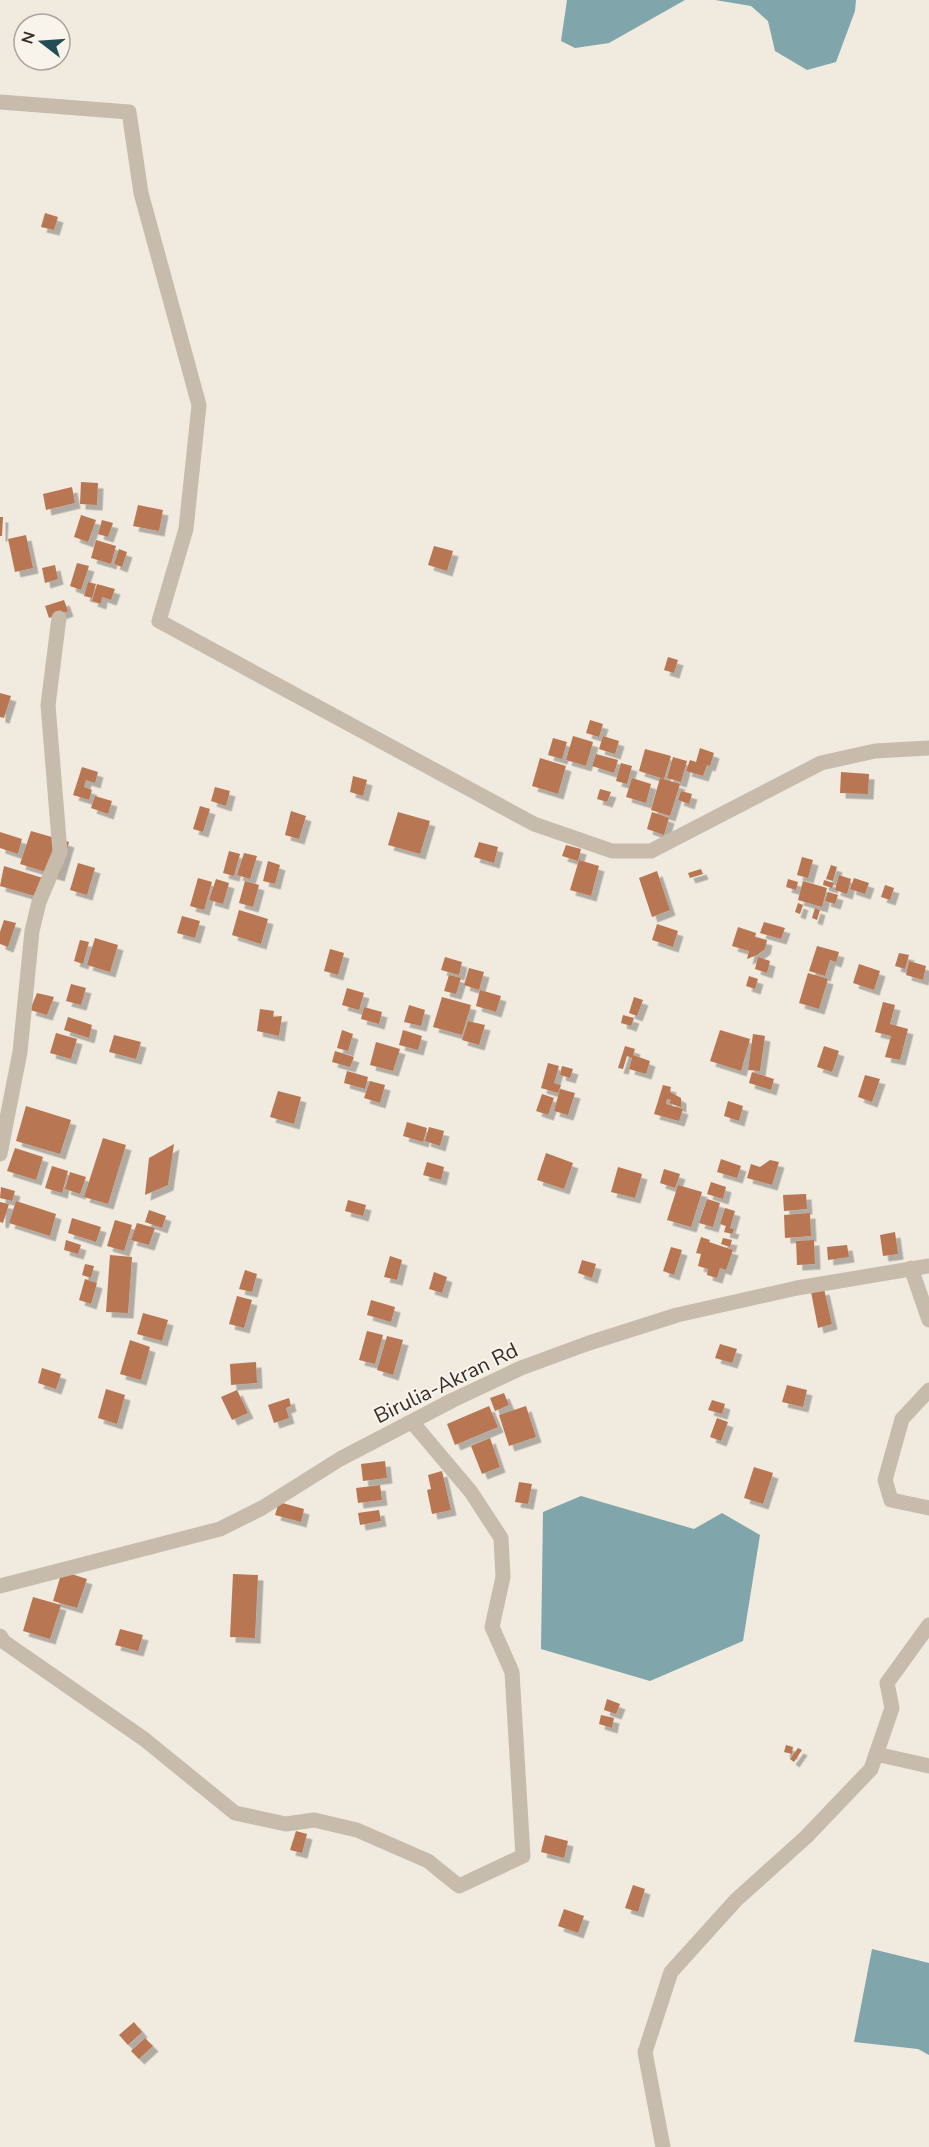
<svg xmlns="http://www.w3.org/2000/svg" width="929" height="2147" viewBox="0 0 929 2147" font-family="'Nunito Sans',sans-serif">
<defs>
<filter id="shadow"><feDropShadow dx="5.5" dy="5.5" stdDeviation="0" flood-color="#0004"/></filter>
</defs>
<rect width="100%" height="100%" fill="#f0eadf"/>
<g fill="#80a5aa">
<path d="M567,0H685L609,43L575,48L561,41Z"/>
<path d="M715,0H856L855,11L836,62L807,70L775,51L768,21L751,6Z"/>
<path d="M581,1496L694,1529L722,1513L760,1535L743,1641L650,1681L541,1649L543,1512Z"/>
<path d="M872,1949L929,1963V2055L918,2049L854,2042Z"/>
</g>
<g fill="#b97653" filter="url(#shadow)">
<path d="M45,213L58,217L54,230L41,227Z"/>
<path d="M81,482L98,483L97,505L80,504Z"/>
<path d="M72,487L75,503L46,510L43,494Z"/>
<path d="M138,505L163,510L159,531L133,526Z"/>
<path d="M81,515L96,520L88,542L74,537Z"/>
<path d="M0,517H3L2,536H0Z"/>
<path d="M102,520L113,523L108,537L98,534Z"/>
<path d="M26,535L33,568L15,572L8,539Z"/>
<path d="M96,540L116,546L111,564L91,558Z"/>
<path d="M434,546L453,551L447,571L428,565Z"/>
<path d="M119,549L127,552L122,567L114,564Z"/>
<path d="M77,563L89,566L81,590L70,586Z"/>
<path d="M55,565L58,579L45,583L42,568Z"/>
<path d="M88,582L96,584L92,598L84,596Z"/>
<path d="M97,584L115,589L111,600L102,597L101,604L92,601Z"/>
<path d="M64,600L68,611L49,618L45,606Z"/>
<path d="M668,657L678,660L674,673L664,670Z"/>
<path d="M0,693L11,696L4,718L0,717Z"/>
<path d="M590,720L603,724L599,737L586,733Z"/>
<path d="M573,736L593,742L586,766L566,760Z"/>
<path d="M603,736L619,741L615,754L599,749Z"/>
<path d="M553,738L567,742L562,759L548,755Z"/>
<path d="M700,748L714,753L710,766L707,765L703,776L686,771L690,760L696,762Z"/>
<path d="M645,749L671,756L664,779L639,771Z"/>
<path d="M596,754L618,760L614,773L592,766Z"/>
<path d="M673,757L687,761L681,782L667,778Z"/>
<path d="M540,758L566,766L558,794L532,786Z"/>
<path d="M621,763L632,766L627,784L616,781Z"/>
<path d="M82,767L98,772L95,783L86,780L84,787L92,790L89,800L73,795Z"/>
<path d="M841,772L869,774L868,794L840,793Z"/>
<path d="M353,776L367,780L363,796L350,792Z"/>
<path d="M632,778L651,784L646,803L626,797Z"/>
<path d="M660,778L680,784L670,816L651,810Z"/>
<path d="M215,787L230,791L226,806L211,801Z"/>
<path d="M600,789L611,792L607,802L597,799Z"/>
<path d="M681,791L692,794L689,804L678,800Z"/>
<path d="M95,796L112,801L108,814L91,808Z"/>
<path d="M200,806L210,809L203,832L193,829Z"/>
<path d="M291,811L306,816L299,839L285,835Z"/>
<path d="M398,812L430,821L420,854L388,845Z"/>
<path d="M652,812L669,818L664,835L647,829Z"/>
<path d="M31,831L69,842L59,876L20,864Z"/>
<path d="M0,832L22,839L18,854L0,848Z"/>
<path d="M479,842L498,847L494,863L474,857Z"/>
<path d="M566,845L581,849L578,861L562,856Z"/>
<path d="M229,851L240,854L234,876L223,873Z"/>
<path d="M244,853L257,856L250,879L237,875Z"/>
<path d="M802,857L813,860L808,878L797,875Z"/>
<path d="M579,860L599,866L591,896L570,890Z"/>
<path d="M268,861L280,865L275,884L263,881Z"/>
<path d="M78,863L95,868L87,895L70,890Z"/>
<path d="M831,865L837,867L833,881L826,879Z"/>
<path d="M4,866L43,878L38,897L0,886Z"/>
<path d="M701,869L703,874L690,878L688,873Z"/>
<path d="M657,871L670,910L652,917L639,878Z"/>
<path d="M839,875L851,879L847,894L835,890Z"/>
<path d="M198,878L212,882L204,910L190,906Z"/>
<path d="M854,878L869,883L865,894L850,889Z"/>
<path d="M216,879L229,883L223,904L209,900Z"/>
<path d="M788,879L798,882L796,890L786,887Z"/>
<path d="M824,880L834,883L832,888L823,885Z"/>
<path d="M245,881L259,885L253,907L239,903Z"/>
<path d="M803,881L827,888L822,907L798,900Z"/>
<path d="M885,885L894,888L890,900L881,897Z"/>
<path d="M828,892L838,895L835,904L825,901Z"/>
<path d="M798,903L803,905L800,914L795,912Z"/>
<path d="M815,908L820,910L817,920L812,918Z"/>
<path d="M239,910L268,919L261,944L232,935Z"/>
<path d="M182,916L200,921L195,938L177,933Z"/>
<path d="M4,920L16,923L8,947L0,944V932Z"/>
<path d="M764,922L785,928L781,939L760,933Z"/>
<path d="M657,924L678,931L673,947L652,940Z"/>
<path d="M738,927L756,933L755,937L767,940L765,949L757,955L747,959L749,951L732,946Z"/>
<path d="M95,938L118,945L110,972L87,965Z"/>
<path d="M80,940L89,942L83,964L74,961Z"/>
<path d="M817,946L839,952L836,962L830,960L825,976L809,971Z"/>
<path d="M330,949L344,953L338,975L324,971Z"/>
<path d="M899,953L909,955L905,969L895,966Z"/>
<path d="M445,957L462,962L459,975L441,970Z"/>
<path d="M758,957L770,961L767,973L755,969Z"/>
<path d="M909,961L926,966L923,980L906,975Z"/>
<path d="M859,964L880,971L874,990L853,983Z"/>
<path d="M469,968L484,972L479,990L464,985Z"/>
<path d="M808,973L828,979L819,1009L799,1003Z"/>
<path d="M449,975L461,978L456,994L444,991Z"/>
<path d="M749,976L758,979L755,989L746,986Z"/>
<path d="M71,984L86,988L81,1005L66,1001Z"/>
<path d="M347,988L364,993L359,1010L342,1005Z"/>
<path d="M480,990L501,996L496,1012L476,1006Z"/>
<path d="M37,993L54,997L47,1015L30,1010Z"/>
<path d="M442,997L471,1005L462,1035L433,1027Z"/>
<path d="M634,997L643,1000L637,1016L629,1013Z"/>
<path d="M883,1002L895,1005L890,1024L908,1029L900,1060L885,1057L891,1036L875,1032Z"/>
<path d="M409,1005L425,1010L421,1026L404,1022Z"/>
<path d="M364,1007L382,1012L379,1024L361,1019Z"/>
<path d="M260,1009L274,1011L273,1017L282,1016L279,1036L257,1031Z"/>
<path d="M623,1015L634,1018L631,1026L621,1023Z"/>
<path d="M68,1017L92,1025L89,1038L64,1030Z"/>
<path d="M468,1021L485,1025L479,1045L462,1040Z"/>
<path d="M342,1030L353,1034L348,1051L337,1048Z"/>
<path d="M403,1030L422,1036L418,1050L399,1045Z"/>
<path d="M720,1030L750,1039L741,1071L710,1061Z"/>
<path d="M56,1033L77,1039L71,1059L50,1053Z"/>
<path d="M753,1034L765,1036L760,1071L748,1070Z"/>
<path d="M114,1035L141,1042L136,1059L109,1052Z"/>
<path d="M376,1042L400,1049L393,1071L370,1065Z"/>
<path d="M625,1046L635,1049L633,1055L650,1061L646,1074L629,1069L632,1058L627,1056L623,1069L618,1068Z"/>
<path d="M824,1046L839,1051L832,1072L817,1067Z"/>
<path d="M335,1051L354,1057L350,1067L332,1062Z"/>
<path d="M548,1063L559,1066L554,1083L561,1085L558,1093L541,1088Z"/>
<path d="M562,1066L573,1069L570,1078L560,1075Z"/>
<path d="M347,1071L368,1077L365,1089L344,1083Z"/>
<path d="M752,1072L774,1079L771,1090L749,1083Z"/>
<path d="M865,1075L880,1079L872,1102L858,1097Z"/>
<path d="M370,1081L385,1085L380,1103L364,1098Z"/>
<path d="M663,1085L671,1087L670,1092L681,1098V1107L669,1103L671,1100L667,1099L666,1104L683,1109L679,1121L654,1114Z"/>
<path d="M560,1089L575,1093L568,1115L554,1111Z"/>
<path d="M278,1091L301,1097L294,1124L270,1117Z"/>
<path d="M542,1094L554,1098L548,1115L536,1111Z"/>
<path d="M728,1101L743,1106L739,1121L724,1116Z"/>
<path d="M26,1106L71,1120L60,1154L16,1141Z"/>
<path d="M407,1122L427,1128L423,1142L403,1136Z"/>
<path d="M429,1127L444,1131L440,1146L425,1141Z"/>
<path d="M103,1138L126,1145L108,1204L84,1197Z"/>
<path d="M174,1144L168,1185L145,1195L149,1158Z"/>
<path d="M15,1148L43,1157L36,1180L7,1171Z"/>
<path d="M546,1153L573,1163L564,1189L537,1180Z"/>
<path d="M721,1159L741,1166L737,1178L717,1172Z"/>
<path d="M770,1160L779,1162L772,1185L747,1178L751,1164L760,1167Z"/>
<path d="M427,1162L444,1167L441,1180L423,1175Z"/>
<path d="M52,1166L68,1171L62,1193L45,1188Z"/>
<path d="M618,1167L642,1174L635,1198L611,1192Z"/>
<path d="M664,1169L680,1174L675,1188L660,1183Z"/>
<path d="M70,1172L86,1177L80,1194L65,1189Z"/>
<path d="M711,1182L726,1187L723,1199L707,1194Z"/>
<path d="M678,1185L702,1192L691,1227L667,1220Z"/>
<path d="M1,1187L15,1191L12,1201L0,1198Z"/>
<path d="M806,1194L807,1209L784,1211L783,1195Z"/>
<path d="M707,1199L720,1203L713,1227L699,1223Z"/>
<path d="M348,1200L366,1205L363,1216L345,1211Z"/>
<path d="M16,1201L56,1214L50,1236L9,1223Z"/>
<path d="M0,1202L9,1204L3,1223L0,1222Z"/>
<path d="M725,1208L735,1211L730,1228L734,1229L732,1234L724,1232L726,1226L720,1224Z"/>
<path d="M149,1210L166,1216L162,1228L145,1222Z"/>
<path d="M810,1213L811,1236L785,1238L784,1215Z"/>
<path d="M72,1218L101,1227L96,1242L68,1233Z"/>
<path d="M115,1220L132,1225L124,1251L107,1246Z"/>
<path d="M137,1223L155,1228L149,1245L131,1240Z"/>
<path d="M895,1232L898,1254L883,1256L880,1235Z"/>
<path d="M701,1237L710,1240L709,1242L733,1250L726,1270L720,1268L717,1278L707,1275L708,1269L698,1266L701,1254L696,1253Z"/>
<path d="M723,1238L732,1240L730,1247L721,1244Z"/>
<path d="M66,1240L81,1245L78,1254L64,1250Z"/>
<path d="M814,1240L815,1264L797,1265L796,1241Z"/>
<path d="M847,1245L849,1257L828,1260L827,1247Z"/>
<path d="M671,1247L682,1250L674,1275L663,1271Z"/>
<path d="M110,1255L132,1257L128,1313L106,1312Z"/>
<path d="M390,1256L402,1260L397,1280L384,1277Z"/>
<path d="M582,1260L596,1264L592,1278L578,1273Z"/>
<path d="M85,1264L94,1266L91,1278L82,1275Z"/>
<path d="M245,1270L257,1274L252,1292L239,1289Z"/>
<path d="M434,1272L447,1277L442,1293L429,1289Z"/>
<path d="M85,1279L97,1283L91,1304L79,1300Z"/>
<path d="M824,1289L832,1324L818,1328L811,1292Z"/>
<path d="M237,1296L252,1300L244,1328L229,1324Z"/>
<path d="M371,1300L395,1307L391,1322L367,1315Z"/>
<path d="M143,1313L168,1320L162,1341L137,1334Z"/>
<path d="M367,1331L383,1335L375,1364L359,1360Z"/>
<path d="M387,1336L403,1340L393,1375L377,1370Z"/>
<path d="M130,1340L150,1347L141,1380L120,1374Z"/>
<path d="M720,1344L737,1349L732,1363L715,1358Z"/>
<path d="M256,1362L257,1383L231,1385L230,1364Z"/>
<path d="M42,1368L61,1374L56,1389L38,1383Z"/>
<path d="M787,1385L807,1390L803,1407L782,1402Z"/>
<path d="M106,1389L125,1395L117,1424L98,1418Z"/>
<path d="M237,1390L248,1413L232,1420L221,1397Z"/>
<path d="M504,1393L509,1405L495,1411L490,1398Z"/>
<path d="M289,1398L291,1406L286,1408L289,1418L274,1423L268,1405Z"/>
<path d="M712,1400L725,1404L722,1414L708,1410Z"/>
<path d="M489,1406L498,1427L455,1445L447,1424Z"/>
<path d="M526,1406L536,1437L509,1446L499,1415Z"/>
<path d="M717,1418L728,1422L721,1441L710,1437Z"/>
<path d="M490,1438L500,1467L482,1474L471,1446Z"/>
<path d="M385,1461L387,1478L363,1481L361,1464Z"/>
<path d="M754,1467L773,1473L763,1504L744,1498Z"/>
<path d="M442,1471L451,1510L432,1514L427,1490L431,1489L428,1475Z"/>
<path d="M519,1482L532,1484L528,1504L515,1502Z"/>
<path d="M380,1485L382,1500L358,1503L356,1488Z"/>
<path d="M279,1502L304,1509L301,1522L275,1515Z"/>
<path d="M379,1510L381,1521L360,1525L358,1513Z"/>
<path d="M62,1571L87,1579L77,1608L53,1601Z"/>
<path d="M233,1574L258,1575L255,1638L230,1637Z"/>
<path d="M33,1597L61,1605L50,1639L23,1631Z"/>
<path d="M120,1629L143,1635L138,1651L115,1645Z"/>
<path d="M607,1699L620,1704L616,1714L604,1710Z"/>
<path d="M601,1715L614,1718L612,1728L599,1724Z"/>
<path d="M786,1745L793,1747L792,1754L784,1752Z"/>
<path d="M798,1748L802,1750L794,1762L790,1759Z"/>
<path d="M296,1831L307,1834L302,1853L290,1850Z"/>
<path d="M545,1835L568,1841L564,1858L541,1852Z"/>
<path d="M633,1885L645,1889L638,1912L625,1908Z"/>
<path d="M564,1909L584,1916L578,1933L558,1926Z"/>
<path d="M134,2022L142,2032L128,2045L119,2035Z"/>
<path d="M145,2038L153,2046L139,2059L131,2051Z"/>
</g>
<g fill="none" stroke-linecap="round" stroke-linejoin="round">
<g stroke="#c7bbac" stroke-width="15">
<path d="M0,102L129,112L141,193L199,405L186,529L159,621L534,824L612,851H651L821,763L875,751L929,748"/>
<path d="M0,1154L20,1052L32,931L39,902L60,852L48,705L59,618"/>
<path d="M911,1268L929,1320"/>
<path d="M929,1390L902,1419L885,1480L891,1500L929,1508"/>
<path d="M0,1636L4,1642L144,1739L235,1813L286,1824L314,1820L357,1830L428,1861L459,1886L523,1856L512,1672L492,1627L503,1577L501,1538L471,1492L412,1422"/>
<path d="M876,1754L929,1766"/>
<path d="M663,2147L645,2052L671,1972L736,1900L806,1837L871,1769L892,1708L887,1683L929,1625"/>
</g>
<path stroke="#c7bbac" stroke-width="15" d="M0,1586L220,1529L262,1508L340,1459L453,1400L521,1368L589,1343L677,1315L797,1288L929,1266"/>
</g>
<g text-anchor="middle" stroke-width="4.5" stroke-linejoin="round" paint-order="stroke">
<g font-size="21" fill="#362f2a" stroke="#f8f3eb">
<text transform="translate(446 1383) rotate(-26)" y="7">Birulia-Akran Rd</text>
</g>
</g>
<g transform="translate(42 42) rotate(287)"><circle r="28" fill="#f8f3eb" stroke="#aaa59e" stroke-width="1.5"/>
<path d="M0-4.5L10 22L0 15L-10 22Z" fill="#244c53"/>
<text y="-9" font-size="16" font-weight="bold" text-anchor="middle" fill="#362f2a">N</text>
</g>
</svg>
